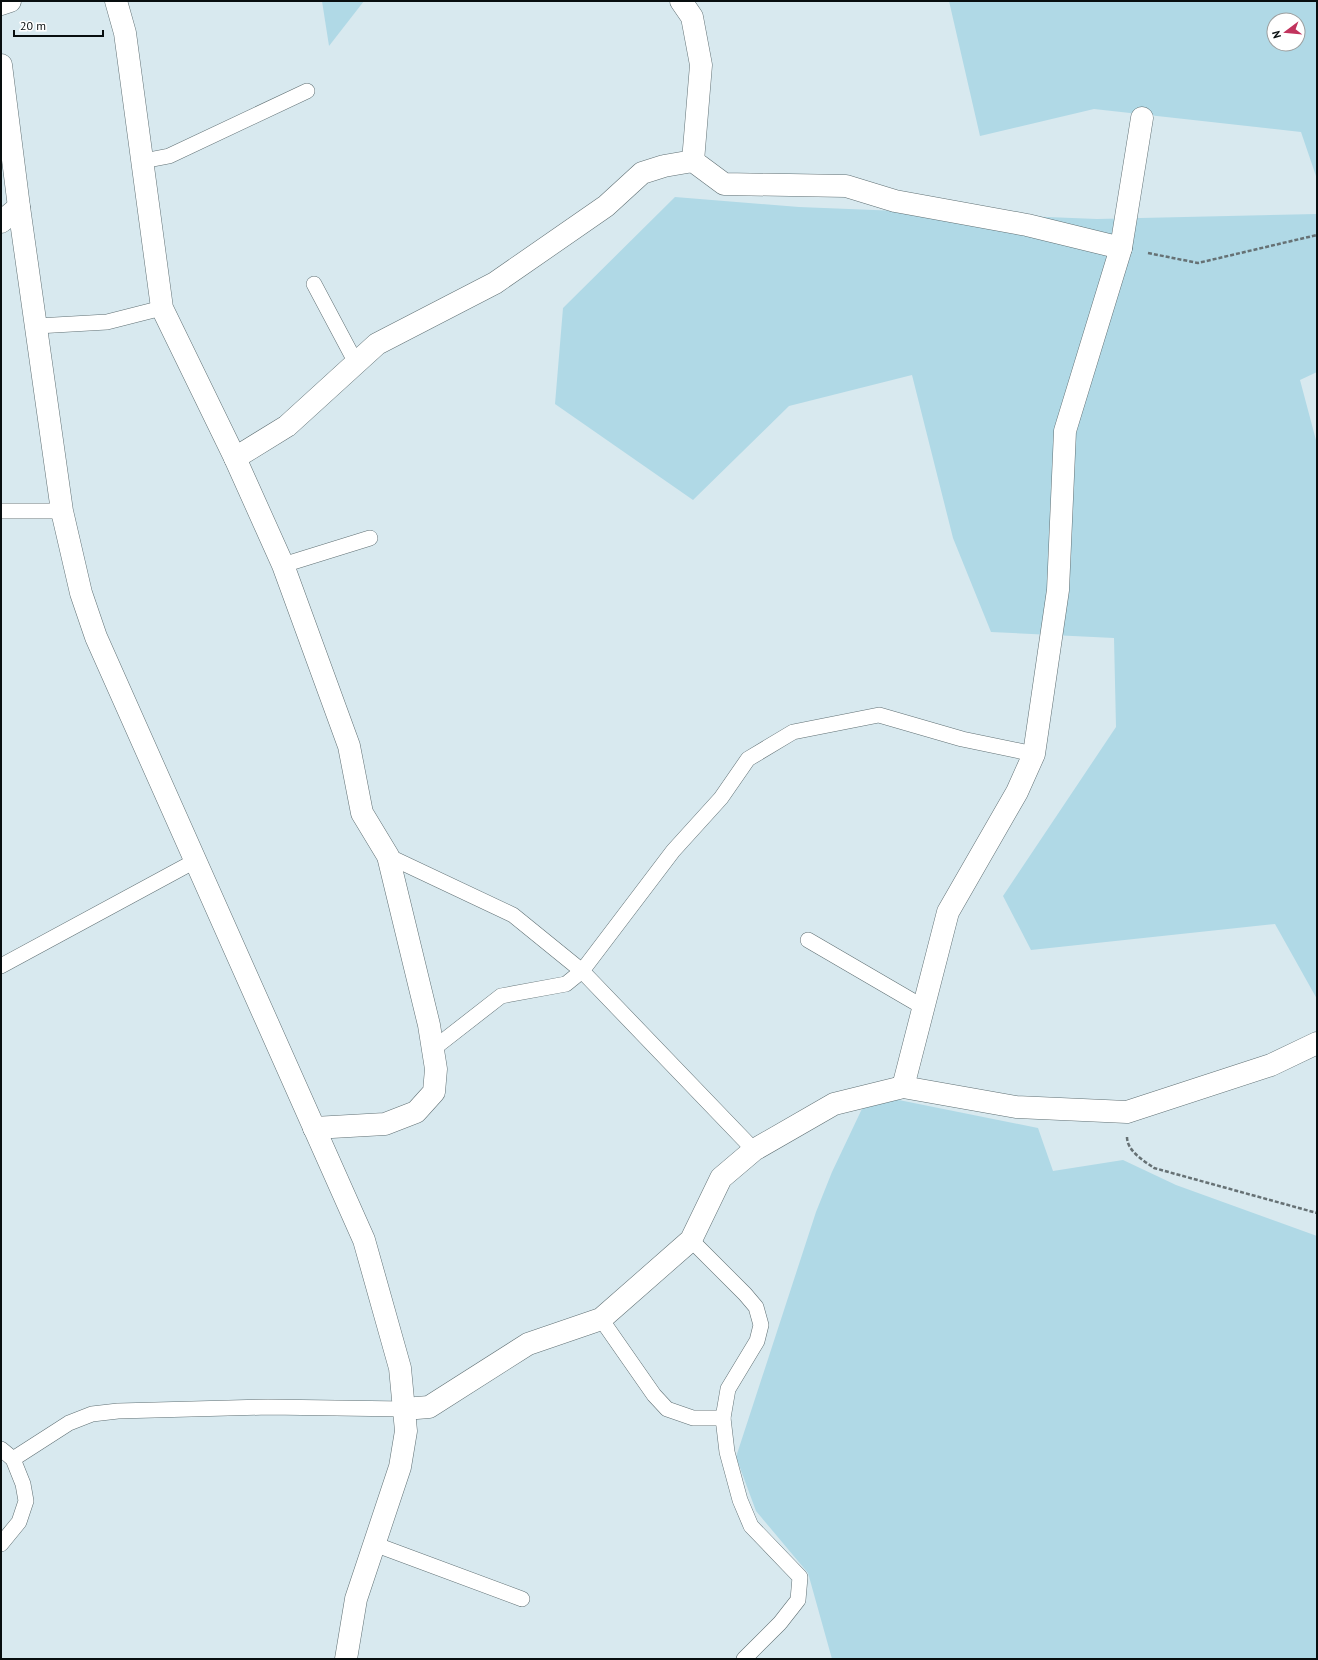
<svg xmlns="http://www.w3.org/2000/svg" width="1318" height="1660" viewBox="0 0 1318 1660" font-family="'PT Sans',sans-serif">
<rect width="100%" height="100%" fill="#d8e9ef"/>
<g fill="#b0d9e6" fill-rule="evenodd">
<path d="M322,1H364L329,46Z"/>
<path d="M949,1H1317V179L1301,132L1094,109L980,136ZM1274,20H1298V44H1274Z"/>
<path d="M675,197L799,207L1097,219L1317,214V372L1300,380L1317,444V999L1275,924L1031,950L1003,896L1116,727L1114,638L991,632L953,538L912,375L789,406L693,500L555,404L563,308Z"/>
<path d="M869,1094L1038,1128L1053,1171L1123,1160L1176,1185L1317,1236V1659H832L808,1573L756,1511L736,1457L816,1212L832,1172Z"/>
</g>
<g fill="none" stroke-linecap="round" stroke-linejoin="round">
<defs>
<g id="service">
<path d="M143,161L169,156L307,91"/>
<path d="M314,284L356,363"/>
<path d="M37,326L107,322L162,308"/>
<path d="M1,511H62"/>
<path d="M283,565L370,538"/>
<path d="M388,856L513,915L582,971L754,1150"/>
<path d="M808,940L923,1007"/>
<path d="M1,966L195,861"/>
<path d="M433,1049L501,996L566,984L582,971L673,851L721,798L748,759L793,732L879,715L962,739L1034,754"/>
<path d="M691,1240L745,1294L756,1307L761,1325L757,1341L728,1389L723,1418L727,1452L740,1500L751,1526L800,1577L798,1600L780,1623L744,1659"/>
<path d="M601,1319L654,1395L667,1409L693,1418H723"/>
<path d="M1,1449L13,1459L23,1484L26,1501L19,1522L1,1544"/>
<path d="M13,1459L69,1423L92,1414L118,1411L268,1407L404,1409"/>
<path d="M374,1544L522,1599"/>
</g>
<g id="minor">
<path d="M116,1L125,33L162,308L235,458L283,565L349,746L362,813L388,856L429,1025L436,1069L434,1092L416,1112L385,1124L314,1128"/>
<path d="M681,1L692,17L701,65L693,161"/>
<path d="M1,4L10,1"/>
<path d="M1,222L19,207"/>
<path d="M235,458L287,426L377,344L495,283L606,206L642,173L664,166L693,161L724,184L846,186L895,201L1027,225L1121,248"/>
<path d="M903,1087L948,912L1017,792L1034,754L1058,590L1065,431L1121,248L1142,118"/>
<path d="M404,1409L429,1407L528,1344L601,1319L691,1240L721,1178L754,1150L834,1104L903,1087L1016,1107L1127,1112L1271,1065L1317,1043"/>
</g>
<path id="tertiary" d="M1,65L19,207L62,511L81,593L96,637L364,1240L400,1368L406,1431L400,1467L356,1599L346,1659"/>
</defs>
<use href="#service" stroke="#607074" stroke-width="16"/>
<use href="#minor" stroke="#607074" stroke-width="23"/>
<use href="#tertiary" stroke="#607074" stroke-width="23"/>
<g stroke="#667174" stroke-width="2.5" stroke-dasharray="4 2" stroke-linecap="butt">
<path d="M1148,253L1198,263L1317,235"/>
<path d="M1127,1137C1127,1151 1144,1161 1154,1168L1317,1213"/>
</g>
<use href="#service" stroke="#fff" stroke-width="15"/>
<use href="#minor" stroke="#fff" stroke-width="22"/>
<use href="#tertiary" stroke="#fff" stroke-width="22"/>
</g>
<rect width="1318" height="1660" fill="none" stroke="#080e0f" stroke-width="4"/>
<g transform="translate(1286 32) rotate(254)"><circle r="19" fill="#ffffff" stroke="#9c9f9f"/>
<path d="M0-3L7 15L0 10L-7 15Z" fill="#c1335d"/>
<text y="-6" font-size="11" font-weight="bold" text-anchor="middle" fill="#080e0f">N</text>
</g>
<path d="M14 30v6h89v-6" fill="none" stroke="#080e0f" stroke-width="2"/>
<text x="20" y="30" font-size="12" fill="#080e0f" stroke="#ffffff" stroke-width="3" paint-order="stroke">20 m</text>
</svg>
